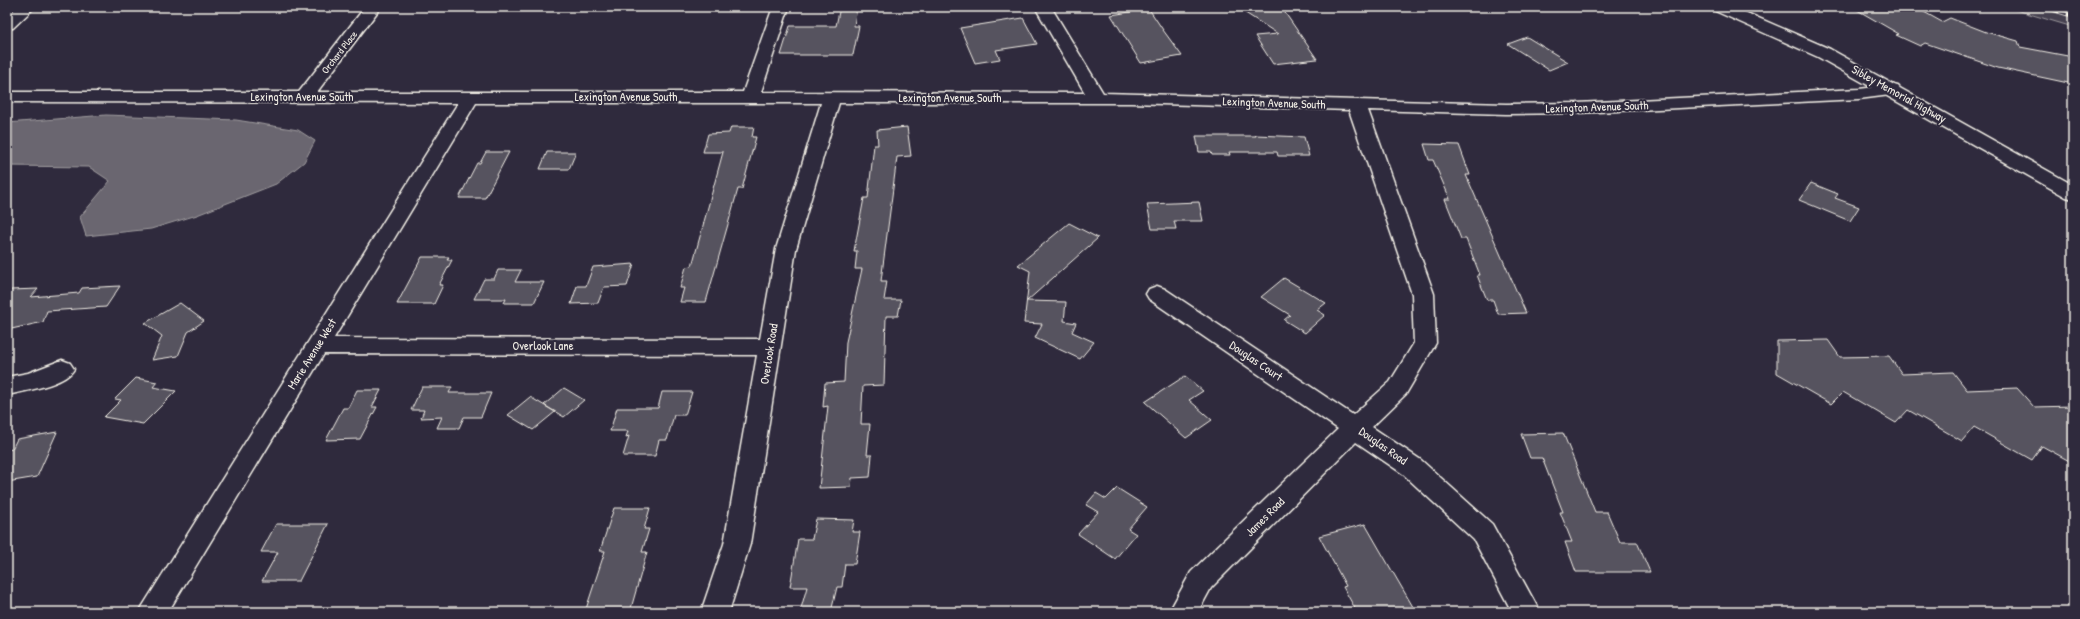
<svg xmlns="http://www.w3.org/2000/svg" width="2080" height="619" viewBox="0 0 2080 619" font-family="'Patrick Hand',sans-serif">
<rect width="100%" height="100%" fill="#2f2a3d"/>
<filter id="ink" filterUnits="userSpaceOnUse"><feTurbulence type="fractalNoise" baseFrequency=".025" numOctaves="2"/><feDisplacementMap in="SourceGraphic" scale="8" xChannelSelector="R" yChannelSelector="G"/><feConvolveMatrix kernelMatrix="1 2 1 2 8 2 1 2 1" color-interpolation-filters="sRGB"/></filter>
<g filter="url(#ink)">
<path fill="#454050" stroke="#9c989c" d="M2006,7H2073V27Z"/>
<path fill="#6a6670" stroke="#a19ea0" d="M106,115L236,120L298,130L315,141L304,162L276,184L197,215L151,229L86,236L80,217L110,181L89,167L7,166V123Z"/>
<g fill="#56525f" stroke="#f4f1e8">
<path d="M840,7H857L854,26H859L853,55H781L790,26H836Z"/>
<path d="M1236,7H1281L1317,59L1273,64L1255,36L1278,34Z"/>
<path d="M1852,7H1915L1942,22L1950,18L1986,32L2018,41L2020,47L2073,57V84L1998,68L1925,43L1920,46L1896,35L1899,34Z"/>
<path d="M1149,9L1163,30L1182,56L1141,63L1111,15Z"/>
<path d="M1023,18L1037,44L996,50L1000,59L975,63L960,28Z"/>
<path d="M1527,37L1568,62L1549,70L1508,44Z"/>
<path d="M731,127H754L752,137H756L742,189H738L706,302H680L684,288H680L686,267L692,266L723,152H703L708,134L729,133Z"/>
<path d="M907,127L911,156L897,157L881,281H887L884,300H901L898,316H886L884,385L863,386L861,424H870L867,455H872L870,477L852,478L851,487L819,488L828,406L823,407L825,383L844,382L846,342L862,269H855L857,251H854L864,198H868L874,145H878L877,130Z"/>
<path d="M1255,135L1304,137L1309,156H1278L1277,152H1229L1230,155H1212L1211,152H1199L1196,136H1256Z"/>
<path d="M1424,144L1459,145L1470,175H1466L1526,313L1498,314L1493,300H1487L1477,275H1480L1466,239H1461L1445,199H1450L1433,160H1429Z"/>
<path d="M486,152H509L485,198H459L477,163H480Z"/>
<path d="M547,152H576L569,169H540Z"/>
<path d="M1811,183L1838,194L1835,198L1859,207L1850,221L1799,200Z"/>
<path d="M1199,202L1203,221H1174L1176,229H1152L1147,204Z"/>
<path d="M1069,223L1098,238L1027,301L1066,302L1064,321L1076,323L1072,332L1094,342L1080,359L1035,338L1042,324L1024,323L1030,271L1018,265Z"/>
<path d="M422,257H449L447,260H452L439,285H443L434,304H397Z"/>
<path d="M634,264L627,286L604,287L598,303L571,304L577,286H586L593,267Z"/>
<path d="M498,270H521L515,282H544L534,303H504L506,299H474L484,279H494Z"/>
<path d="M1284,278L1326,303L1317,310L1325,315L1305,333L1284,320L1290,315L1261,297Z"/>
<path d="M120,286L106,307L47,311L43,322L7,330V295L11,290L38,289L31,297L79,293L82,288Z"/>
<path d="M180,303L204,321L188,332L178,356L152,360L162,336L145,323Z"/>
<path d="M1828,340L1840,357L1889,356L1902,374L1953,372L1967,390L2017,388L2034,407L2073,406V463L2042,446L2032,460L1974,427L1962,441L1908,410L1896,423L1843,392L1831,404L1777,373V341Z"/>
<path d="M1185,376L1203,391L1189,400L1212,420L1186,438L1145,402Z"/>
<path d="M136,378L157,382L153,387L176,391L143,424L104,417L121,400L115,399Z"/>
<path d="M422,387H452L449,393H491L481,417H464L459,428H437L442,417L421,418L424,410H411Z"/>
<path d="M564,388L584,400L564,417L544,405Z"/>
<path d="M357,390H381L372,407H377L360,439L326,440L343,408H348Z"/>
<path d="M662,392H692L685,415H674L667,440H659L655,456H623L629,436L626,437L628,431H610L617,408H658Z"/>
<path d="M530,397L555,412L533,430L508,415Z"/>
<path d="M57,432L37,477L7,482V450L12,449L17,439Z"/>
<path d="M1563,433L1595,512H1607L1620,542H1637L1650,572H1576L1565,542H1572L1560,512H1563L1542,458H1530L1521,434Z"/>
<path d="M1117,488L1147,507L1128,529L1136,534L1115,559L1078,534L1098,512L1086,505L1096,493L1106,499Z"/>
<path d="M614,508H650L644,529H649L642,552H647L630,612H585L605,551H600Z"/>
<path d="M816,519L854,520L852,532H860L855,564H845L842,587H837L831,612H800L807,587H790L798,539H812Z"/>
<path d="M276,524H328L299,581H262L278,552H261Z"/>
<path d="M1365,524L1384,557L1416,612H1357L1343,587L1346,586L1319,536Z"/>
</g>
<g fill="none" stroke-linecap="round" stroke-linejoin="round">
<defs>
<g id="minor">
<path d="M17,7H35L13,28L7,29V16Z"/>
<path d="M365,7H381L317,92H743L773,7H789L761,92L1085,93L1035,7H1051L1103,93L1506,104L1577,103L1859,89L1892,85L1898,86L1901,90L1898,94L1859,99L1577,113L1506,114L1368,110L1434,294L1436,343L1406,394L1372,427L1421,460L1492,524L1540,612H1512L1474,540L1403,474L1356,442L1211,588L1198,612H1169L1191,572L1338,429L1149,299L1146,294L1149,289L1157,286L1165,289L1353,415L1390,382L1414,343L1412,294L1349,110L1131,103H839L796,249L750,544L729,612H701L724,544L757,355L324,354L168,612H139L458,103L7,102V92H299ZM476,103H821L776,249L760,339L334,338Z"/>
<path d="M62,360L70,363L74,369C65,385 24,391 7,395V377L28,373Z"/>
</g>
<path id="major" d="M1711,7H1733L1830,49L2073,185V199L2066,197L1818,57L1713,10Z"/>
</defs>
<use href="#minor" stroke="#f4f1e8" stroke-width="3"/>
<use href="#major" stroke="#f4f1e8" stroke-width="3"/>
<use href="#minor" fill="#2f2a3d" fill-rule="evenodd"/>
<use href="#major" fill="#2f2a3d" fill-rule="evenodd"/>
<defs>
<path id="rail" d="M2044,7L2073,16"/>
</defs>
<use href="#rail" stroke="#f4f1e8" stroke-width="4"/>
<use href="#rail" stroke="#2f2a3d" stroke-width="2.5" stroke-dasharray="8" stroke-linecap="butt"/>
</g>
</g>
<g text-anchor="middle" stroke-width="4" stroke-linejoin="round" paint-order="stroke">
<g font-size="10" fill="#f4f1e8" stroke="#2f2a3d">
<text transform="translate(339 52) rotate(-52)" y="4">Orchard Place</text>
</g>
<g font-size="12" fill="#f4f1e8" stroke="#2f2a3d">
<text transform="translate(1899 94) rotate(29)" y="4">Sibley Memorial Highway</text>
<text x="302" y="101">Lexington Avenue South</text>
<text x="626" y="101">Lexington Avenue South</text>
<text x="950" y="102">Lexington Avenue South</text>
<text transform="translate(1274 103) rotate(2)" y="4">Lexington Avenue South</text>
<text transform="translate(1597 107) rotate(-2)" y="4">Lexington Avenue South</text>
<text x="543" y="350">Overlook Lane</text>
<text transform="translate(312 354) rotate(-58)" y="4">Marie Avenue West</text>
<text transform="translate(769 354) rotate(-81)" y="4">Overlook Road</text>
<text transform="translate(1256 361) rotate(34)" y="4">Douglas Court</text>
<text transform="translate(1383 446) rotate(35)" y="4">Douglas Road</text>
<text transform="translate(1265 517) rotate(-45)" y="4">James Road</text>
</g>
</g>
<rect width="2080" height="619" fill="none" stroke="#2f2a3d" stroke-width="24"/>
<rect x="12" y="12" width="2056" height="595" fill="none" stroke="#f4f1e8" stroke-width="1.5" filter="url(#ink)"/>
</svg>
